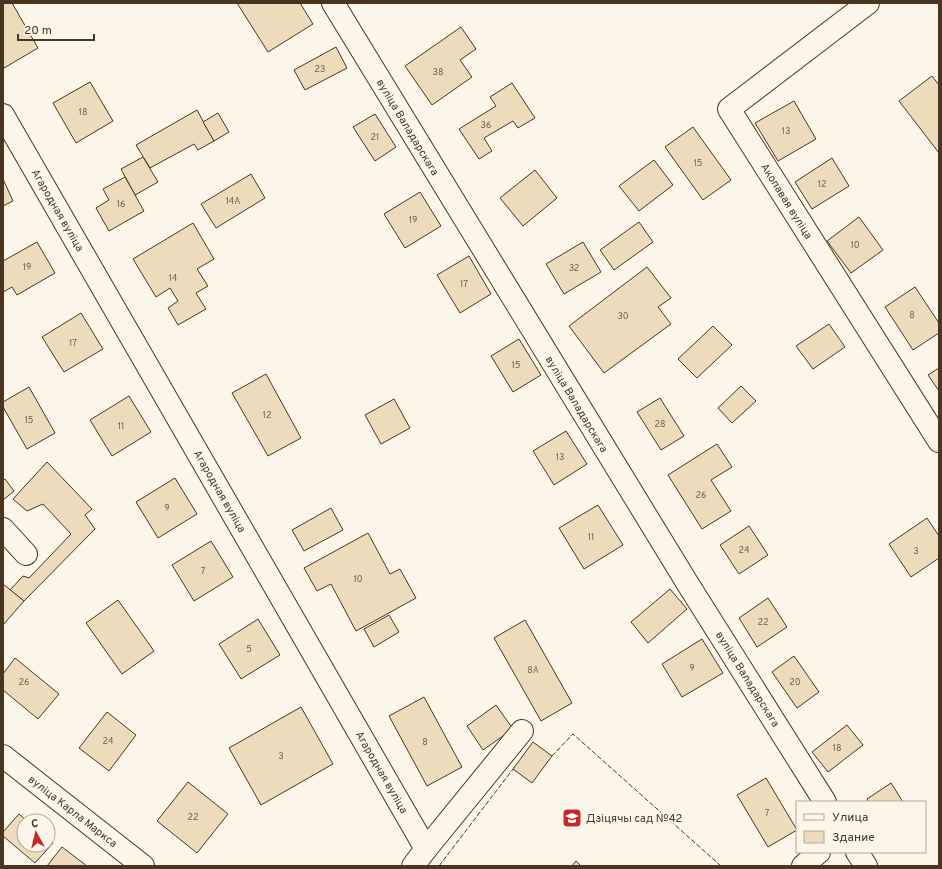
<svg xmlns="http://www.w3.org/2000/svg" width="942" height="869" viewBox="0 0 942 869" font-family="Overpass,sans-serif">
<rect width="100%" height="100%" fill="#fbf6e9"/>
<g fill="#ecdcbc" stroke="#4a3520">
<path d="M3,3H12L38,48L4,68L3,66Z"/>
<path d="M237,3H300L313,24L268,52Z"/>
<path d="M461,27L476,49L460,60L472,77L432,105L405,66Z"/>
<path d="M336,47L347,68L305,90L294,70Z"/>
<path d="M932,76L939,85V153L899,101Z"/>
<path d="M90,82L113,121L76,143L53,103Z"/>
<path d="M512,83L535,118L518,128L513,121L484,138L492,151L479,159L459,129L496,106L490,97Z"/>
<path d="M794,101L816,139L778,161L755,123Z"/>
<path d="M197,110L214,141L198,150L194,144L150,168L136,145Z"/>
<path d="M218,113L229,132L214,141L203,122Z"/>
<path d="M375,114L396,147L375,161L353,127Z"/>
<path d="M693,127L731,180L703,200L665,147Z"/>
<path d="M143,157L158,182L135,195L121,169Z"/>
<path d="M832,158L849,186L812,209L795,182Z"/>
<path d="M654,160L673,185L639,211L619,186Z"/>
<path d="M535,170L557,198L523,226L500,198Z"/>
<path d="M251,174L265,198L216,228L201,204Z"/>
<path d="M125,177L144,211L109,231L96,208L109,200L103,189Z"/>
<path d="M3,179L13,201L3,206Z"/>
<path d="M420,192L441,226L405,248L384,214Z"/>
<path d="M859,217L883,250L851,273L827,241Z"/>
<path d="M639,222L653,242L614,270L600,250Z"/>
<path d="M193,223L214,259L197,269L208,286L196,293L206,309L178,325L168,308L178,301L170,288L156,297L133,259Z"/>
<path d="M37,242L55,273L17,295L12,287L3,292V261Z"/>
<path d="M583,242L601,272L564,294L546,264Z"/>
<path d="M469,256L491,294L460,313L437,275Z"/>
<path d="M647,267L671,298L658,307L671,324L604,373L569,326Z"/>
<path d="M915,287L939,323V333L913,350L885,307Z"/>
<path d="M81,313L103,349L64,372L42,337Z"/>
<path d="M829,324L845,347L813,369L796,346Z"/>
<path d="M713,326L732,345L697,378L678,359Z"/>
<path d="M519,339L541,375L513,392L491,356Z"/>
<path d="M939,368V391L928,375Z"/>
<path d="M266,374L301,438L268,456L232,393Z"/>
<path d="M741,386L756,401L732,423L718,408Z"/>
<path d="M29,387L55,433L27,449L3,407V402Z"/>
<path d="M129,396L151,432L112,456L90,420Z"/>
<path d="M660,398L684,436L661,450L637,412Z"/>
<path d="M394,399L410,428L381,444L365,415Z"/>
<path d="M566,431L587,464L554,485L533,451Z"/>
<path d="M717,444L732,467L711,480L731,511L702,529L668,475Z"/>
<path d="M47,462L92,509L85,515L95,529L24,601L10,590L23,576L29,578L71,534L43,504L27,511L13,499Z"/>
<path d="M175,478L197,514L158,538L136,502Z"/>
<path d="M5,479L14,491L3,500V480Z"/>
<path d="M598,505L623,545L584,569L559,528Z"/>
<path d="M331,508L343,530L304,551L292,530Z"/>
<path d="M927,518L939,536V558L911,577L889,544Z"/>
<path d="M749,526L768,555L739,574L720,545Z"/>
<path d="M368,533L390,574L400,569L416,598L356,631L331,584L317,591L304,568Z"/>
<path d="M211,541L233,577L194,601L172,565Z"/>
<path d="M3,584L24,601L3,625Z"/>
<path d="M670,589L687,609L648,643L631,622Z"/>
<path d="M768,598L787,627L757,647L739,618Z"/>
<path d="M118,600L154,651L122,674L86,623Z"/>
<path d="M389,615L399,632L374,647L364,629Z"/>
<path d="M258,619L280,655L241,679L219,644Z"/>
<path d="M525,620L572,703L541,721L494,638Z"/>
<path d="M702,639L723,673L682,697L662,664Z"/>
<path d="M794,656L819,692L797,708L772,672Z"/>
<path d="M15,658L59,694L38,719L3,690V674Z"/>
<path d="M424,697L462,767L427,786L389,716Z"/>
<path d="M496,705L513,729L483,750L467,726Z"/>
<path d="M301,707L333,764L261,805L229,748Z"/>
<path d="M107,712L136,735L109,771L79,748Z"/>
<path d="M847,725L863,745L828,772L812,752Z"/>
<path d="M533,742L552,756L532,783L513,769Z"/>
<path d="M766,778L797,830L768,847L737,795Z"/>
<path d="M188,782L228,814L197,853L157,821Z"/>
<path d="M891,783L903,802H869L867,799Z"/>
<path d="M19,814L27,821H24V845H48V839L53,843L35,863L3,836V832Z"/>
<path d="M62,847L87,866H47Z"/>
<path d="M576,861L581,866H572Z"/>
</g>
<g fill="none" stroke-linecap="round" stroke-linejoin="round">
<defs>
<g id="minor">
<path d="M333,3L686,581L825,802"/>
<path d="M868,3L729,109L939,441"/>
<path d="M3,115L426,849L413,866"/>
<path d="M3,529L26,554"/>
<path d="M426,849L522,731"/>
<path d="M857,852L866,866"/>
<path d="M803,866L819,852"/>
</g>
<path id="major" d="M3,756L143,866"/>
</defs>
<use href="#minor" stroke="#4a3520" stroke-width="24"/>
<use href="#major" stroke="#4a3520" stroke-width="24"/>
<use href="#minor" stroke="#fbf6e9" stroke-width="22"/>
<use href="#major" stroke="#fbf6e9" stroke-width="22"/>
<g stroke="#4a3520" stroke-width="1" stroke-dasharray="5 2" stroke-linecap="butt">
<path d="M552,756L573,734L721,866"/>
<path d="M439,866L513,769"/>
</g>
</g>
<defs>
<symbol id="school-square" viewBox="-11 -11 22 22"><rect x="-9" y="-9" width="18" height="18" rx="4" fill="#c62828" stroke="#fbf6e9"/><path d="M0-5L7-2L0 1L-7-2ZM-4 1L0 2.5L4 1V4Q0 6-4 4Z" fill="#fff"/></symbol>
</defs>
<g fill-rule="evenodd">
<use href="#school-square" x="561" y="807" width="22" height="22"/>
</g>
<g text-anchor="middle" stroke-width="3" stroke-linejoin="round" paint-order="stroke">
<g font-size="9" fill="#725f47">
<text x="320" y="72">23</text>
<text x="438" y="75">38</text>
<text x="83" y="115">18</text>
<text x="486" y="128">36</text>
<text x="786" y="134">13</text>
<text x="375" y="140">21</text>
<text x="698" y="166">15</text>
<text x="822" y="187">12</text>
<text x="233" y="204">14А</text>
<text x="121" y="207">16</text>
<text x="413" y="223">19</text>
<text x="855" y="248">10</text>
<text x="27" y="270">19</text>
<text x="574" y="271">32</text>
<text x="173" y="281">14</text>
<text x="464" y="287">17</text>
<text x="912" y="318">8</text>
<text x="623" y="319">30</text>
<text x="73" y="346">17</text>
<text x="516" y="368">15</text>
<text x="267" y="418">12</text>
<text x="29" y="423">15</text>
<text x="660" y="427">28</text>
<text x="121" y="429">11</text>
<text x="560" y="460">13</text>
<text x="701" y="498">26</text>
<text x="167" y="511">9</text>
<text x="591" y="540">11</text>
<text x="744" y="553">24</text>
<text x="916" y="554">3</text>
<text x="203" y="574">7</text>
<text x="358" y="582">10</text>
<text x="763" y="625">22</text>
<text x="249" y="652">5</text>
<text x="692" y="671">9</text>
<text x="533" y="673">8А</text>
<text x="24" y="685">26</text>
<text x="795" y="685">20</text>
<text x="108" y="744">24</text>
<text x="425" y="745">8</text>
<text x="837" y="751">18</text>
<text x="281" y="759">3</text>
<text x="767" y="816">7</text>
<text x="193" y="820">22</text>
</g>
<g font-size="11" fill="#4a3520" stroke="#fbf6e9">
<text transform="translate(408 127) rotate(59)" y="4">вуліца Валадарскага</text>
<text transform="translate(787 201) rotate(58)" y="4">Акопавая вуліца</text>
<text transform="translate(58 210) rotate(60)" y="4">Агародная вуліца</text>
<text transform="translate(577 404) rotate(59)" y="4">вуліца Валадарскага</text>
<text transform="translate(220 491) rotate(60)" y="4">Агародная вуліца</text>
<text transform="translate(748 679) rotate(58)" y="4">вуліца Валадарскага</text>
<text transform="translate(382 772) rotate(60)" y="4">Агародная вуліца</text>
<text transform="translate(73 811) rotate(38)" y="4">вуліца Карла Маркса</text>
</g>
<g font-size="11" fill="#4a3520" stroke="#fbf6e9" text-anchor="start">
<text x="586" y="822">Дзіцячы сад №42</text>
</g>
</g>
<rect width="942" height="869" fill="none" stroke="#4a3520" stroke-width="8"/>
<rect x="796" y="801" width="130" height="52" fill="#fbf6e9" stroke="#b4a999"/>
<rect x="804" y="814" width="20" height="6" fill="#fbf6e9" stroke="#b4a999"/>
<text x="832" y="821" font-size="12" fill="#4a3520">Улица</text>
<rect x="804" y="831" width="20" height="12" fill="#ecdcbc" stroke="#b4a999"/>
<text x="832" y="841" font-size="12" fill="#4a3520">Здание</text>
<g transform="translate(36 833) rotate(352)"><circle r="19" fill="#fbf6e9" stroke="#b4a999"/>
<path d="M0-3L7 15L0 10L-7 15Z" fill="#c62828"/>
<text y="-6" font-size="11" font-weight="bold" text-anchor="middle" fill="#4a3520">С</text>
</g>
<path d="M18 34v6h76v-6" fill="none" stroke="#4a3520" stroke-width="2"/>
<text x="24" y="34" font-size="12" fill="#4a3520" stroke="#fbf6e9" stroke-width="3" paint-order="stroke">20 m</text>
</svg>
